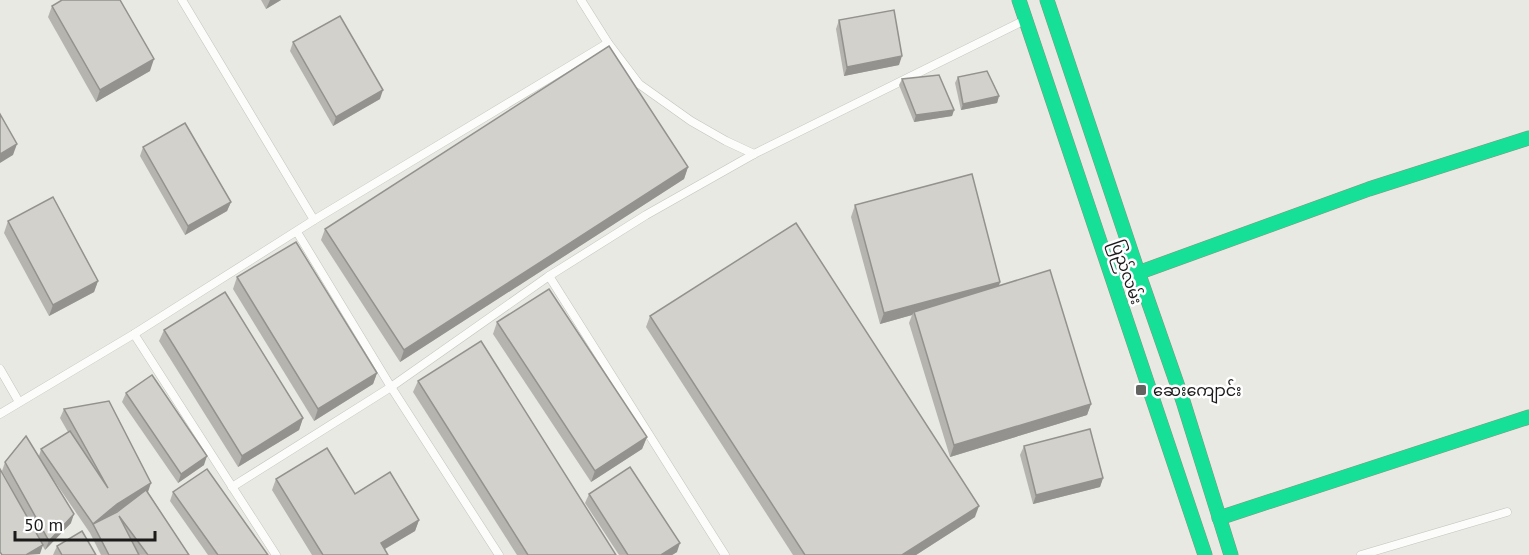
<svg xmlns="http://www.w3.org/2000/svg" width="1529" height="555" viewBox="0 0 1529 555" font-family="'PT Sans','Noto Sans Myanmar',sans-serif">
<rect width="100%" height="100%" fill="#e9e9e3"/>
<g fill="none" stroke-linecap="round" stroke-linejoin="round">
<defs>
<g id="lane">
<path d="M182,0L314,220"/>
<path d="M581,0L608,43L639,84L691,121L726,141L754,154"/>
<path d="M297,232L391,387L499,555"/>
<path d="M549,276L725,555"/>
<path d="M134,334L276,555"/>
<path d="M0,369L19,402"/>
<path d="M0,414L134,334L314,220L608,43"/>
<path d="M232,487L391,387L549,276L646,215L754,154L1023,21"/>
<path d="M1361,555L1507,512"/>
</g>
<g id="fast">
<path d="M1019,0L1205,555"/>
<path d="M1047,0L1138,272L1183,401L1231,555"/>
<path d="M1124,278L1369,189L1529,138"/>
<path d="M1219,518L1529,417"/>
</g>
</defs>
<use href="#lane" stroke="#c2c2bf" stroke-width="9"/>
<use href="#fast" stroke="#8b937c" stroke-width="15"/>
<use href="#lane" stroke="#fcfcfb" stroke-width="8"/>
<use href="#fast" stroke="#16e098" stroke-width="14"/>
</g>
<g fill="#b5b4af">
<path d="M261,0H281L266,9Z"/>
<path d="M52,6L150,71L96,102L48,17Z"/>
<path d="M839,20L899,65L844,76L836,29Z"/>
<path d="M293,42L380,99L333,126L290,51Z"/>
<path d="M958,77L999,96L997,103L961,110L955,83Z"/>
<path d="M902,79L954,110L952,116L914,122L899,85Z"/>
<path d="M143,147L231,202L227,211L185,235L140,156Z"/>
<path d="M688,167L684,179L400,362L321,240L325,229Z"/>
<path d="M855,205L1000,282L999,286L1091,404L1087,415L950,457L909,323L912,315L880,324L851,217Z"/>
<path d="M8,221L98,281L94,292L49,316L4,233Z"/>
<path d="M237,277L377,373L373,384L314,421L233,289Z"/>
<path d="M650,316L975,517L916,555H793L646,327Z"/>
<path d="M497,322L647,437L642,449L591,482L493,334Z"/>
<path d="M164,330L303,418L299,430L238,467L159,341Z"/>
<path d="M418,381L616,555H517L413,392Z"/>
<path d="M126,393L204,465L178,483L122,402Z"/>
<path d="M64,409L148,492L189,555H101L90,533L51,476L71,523L45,550L2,471L5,462L39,456L41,449L68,432L60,418Z"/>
<path d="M1024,446L1103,478L1100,487L1033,504L1020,455Z"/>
<path d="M276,479L355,494L419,520L415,531L385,549L388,555H312L272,490Z"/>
<path d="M173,492L268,555H208L170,501Z"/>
<path d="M589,494L677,552L672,555H619L585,503Z"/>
<path d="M57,546L96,555H53Z"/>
</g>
<g fill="#93928e">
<path d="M270,0H281L266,9Z"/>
<path d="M902,56L899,65L844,76L847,67Z"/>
<path d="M154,59L150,71L96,102L100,90Z"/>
<path d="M383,90L380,99L333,126L336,117Z"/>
<path d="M999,96L997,103L961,110L963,104Z"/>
<path d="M954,110L952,116L914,122L916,115Z"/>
<path d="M17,144L13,155L0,163V154Z"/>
<path d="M688,167L684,179L400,362L404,350Z"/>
<path d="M231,202L227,211L185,235L188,226Z"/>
<path d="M98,281L94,292L49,316L53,305Z"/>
<path d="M1000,282L996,293L914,312L912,315L880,324L884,313Z"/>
<path d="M377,373L373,384L314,421L318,409Z"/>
<path d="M1091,404L1087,415L950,457L954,445Z"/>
<path d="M303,418L299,430L238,467L242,456Z"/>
<path d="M647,437L642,449L591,482L595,471Z"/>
<path d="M207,456L204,465L178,483L181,474Z"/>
<path d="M1103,478L1100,487L1033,504L1036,495Z"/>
<path d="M151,483L148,492L114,513L93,524L117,504Z"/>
<path d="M979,506L975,517L916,555H902Z"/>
<path d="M74,514L71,523L45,550L49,541Z"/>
<path d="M419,520L415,531L376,554L381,543Z"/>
<path d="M680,543L677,552L672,555H661Z"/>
<path d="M43,545L40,554L26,555Z"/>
</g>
<g fill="#d2d1cb" stroke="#93928e" stroke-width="1.5">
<path d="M62,0H120L154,59L100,90L52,6Z"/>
<path d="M894,10L902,56L847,67L839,20Z"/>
<path d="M340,16L383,90L336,117L293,42Z"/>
<path d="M609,46L688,167L404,350L325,229Z"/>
<path d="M987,71L999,96L963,104L958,77Z"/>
<path d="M939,75L954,110L916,115L902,79Z"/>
<path d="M0,114L17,144L0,154Z"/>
<path d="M185,123L231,202L188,226L143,147Z"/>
<path d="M972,174L1000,282L884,313L855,205Z"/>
<path d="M53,197L98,281L53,305L8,221Z"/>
<path d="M796,223L979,506L902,555H805L650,316Z"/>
<path d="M296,242L377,373L318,409L237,277Z"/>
<path d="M1050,270L1091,404L954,445L914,312Z"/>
<path d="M549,289L647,437L595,471L497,322Z"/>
<path d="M225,292L303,418L242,456L164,330Z"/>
<path d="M481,341L616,555H528L418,381Z"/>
<path d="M152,375L207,456L181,474L126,393Z"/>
<path d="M109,401L151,483L117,504L93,524L41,449L70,431L108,488L64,409Z"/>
<path d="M1090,429L1103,478L1036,495L1024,446Z"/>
<path d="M26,436L74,514L49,541L5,462Z"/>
<path d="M327,448L355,494L390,472L419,520L381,543L388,555H323L276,479Z"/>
<path d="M630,467L680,543L661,555H628L589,494Z"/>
<path d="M0,469L43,545L26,555H2L0,552Z"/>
<path d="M207,469L268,555H218L173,492Z"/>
<path d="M146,490L189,555H148L119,516L139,555H109L93,524L117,512Z"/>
<path d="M82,531L96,555H62L57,546Z"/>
</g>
<rect fill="#636361" stroke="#fff" stroke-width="2" x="1135" y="384" width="12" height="12" rx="3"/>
<g text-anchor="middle" stroke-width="5" stroke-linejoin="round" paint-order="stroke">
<g font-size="16" fill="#1b1b1b" stroke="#fff">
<text transform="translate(1127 272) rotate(71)" y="6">ပြည်လမ်း</text>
</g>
<g font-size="16" fill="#1b1b1b" stroke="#fff" text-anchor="start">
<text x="1153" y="396">ဆေးကျောင်း</text>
</g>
</g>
<path d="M15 531v9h140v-9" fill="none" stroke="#1b1b1b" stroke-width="3"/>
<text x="24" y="531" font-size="18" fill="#1b1b1b" stroke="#ffffff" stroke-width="4.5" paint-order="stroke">50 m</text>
</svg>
